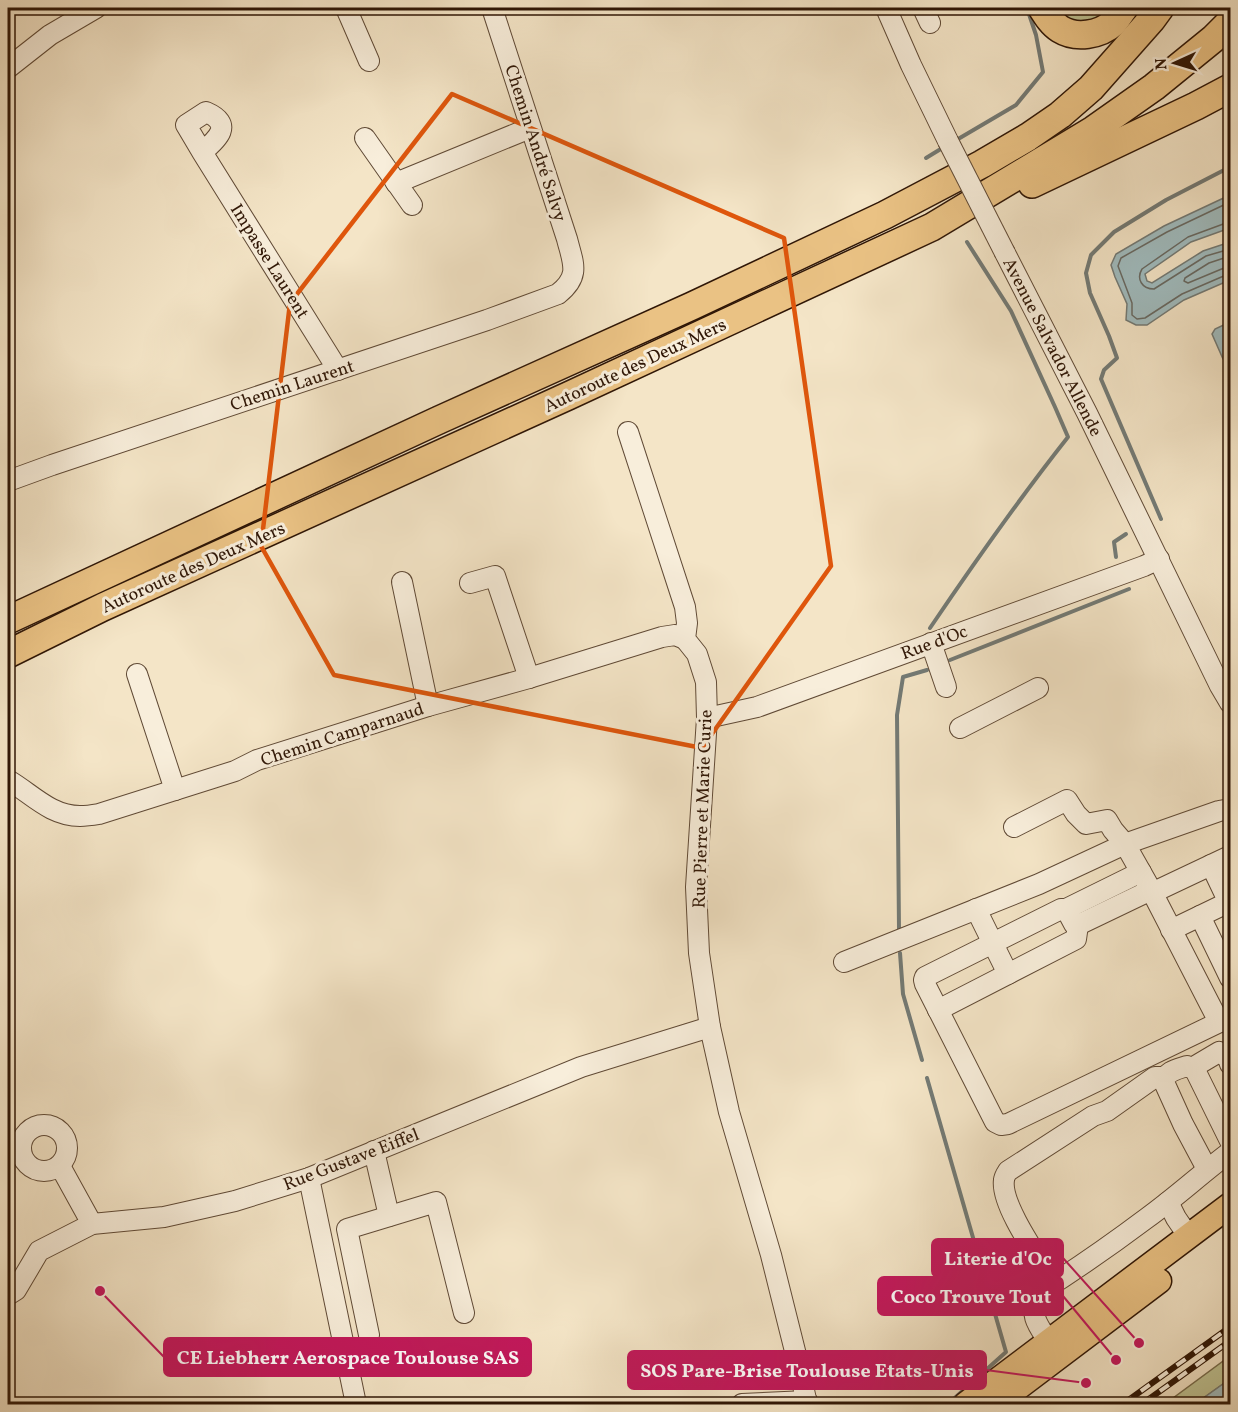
<svg xmlns="http://www.w3.org/2000/svg" width="1238" height="1412" viewBox="0 0 1238 1412" font-family="Vollkorn,serif">
<rect width="100%" height="100%" fill="#f4e5c7"/>
<filter id="stains"><feTurbulence type="fractalNoise" baseFrequency=".00333" numOctaves="4"/><feColorMatrix values="0 0 0 0 .2 0 0 0 0 .09 0 0 0 0 .02 0 0 0 .5 -.17"/></filter>
<radialGradient id="worn" r=".72"><stop offset=".6" stop-color="#630" stop-opacity="0"/><stop offset="1" stop-color="#630" stop-opacity=".3"/></radialGradient>
<g fill="#bfc393" stroke="#776c4c" stroke-width="1.5">
<path d="M1049,8H1118L1094,19L1095,26L1085,28Z"/>
<path d="M1230,1356V1379L1195,1404H1165Z"/>
</g>
<g fill="#a0bcbf" stroke="#737a75" stroke-width="1.5">
<path d="M1230,195V228L1191,242L1145,274L1147,281L1152,283L1203,251L1230,242V280L1184,300L1147,325H1136L1126,320L1127,304L1115,277L1111,265L1116,254L1164,226Z"/>
<path d="M1230,322V362H1229L1223,359L1212,334L1215,329Z"/>
<path d="M1230,1379V1404H1195Z"/>
</g>
<g fill="none" stroke-linecap="round" stroke-linejoin="round">
<g stroke="#686962" stroke-width="1.5">
<path d="M1230,202L1167,232L1121,258L1118,266L1132,303V315L1137,319L1145,318L1182,294L1226,275L1230,274"/>
<path d="M1230,222L1226,223L1188,237L1142,269C1136,279 1142,289 1154,289L1206,256L1230,249"/>
<path d="M1230,256L1209,263L1185,278L1184,281L1188,283L1224,268L1230,267"/>
</g>
<g stroke="#737a75" stroke-width="4">
<path d="M953,142L1016,105L1043,72L1036,35L1027,8"/>
<path d="M926,158L944,147"/>
<path d="M1161,519L1101,379L1104,370L1117,358L1109,336L1090,293L1086,273L1091,255L1114,232L1166,200L1230,167"/>
<path d="M1116,557L1114,542L1126,534"/>
<path d="M930,628C974,563 1019,499 1068,437L1055,407L1011,311L967,242"/>
<path d="M950,660L1129,589"/>
<path d="M899,929L897,715L903,677L927,670"/>
<path d="M900,953L903,994L922,1060"/>
<path d="M927,1078L1006,1352L948,1404"/>
</g>
<defs>
<g id="minor">
<path d="M346,8L369,61"/>
<path d="M886,8L911,65L948,141"/>
<path d="M923,8L930,23"/>
<path d="M8,68L50,35L96,8"/>
<path d="M365,138L412,205"/>
<path d="M202,152C218,139 234,124 206,112L186,125L202,152L338,370"/>
<path d="M396,183L530,128"/>
<path d="M1005,253L1087,413L1220,686L1230,703"/>
<path d="M628,432L685,607L687,623L685,639L697,654L706,682L707,718L696,887L699,953L710,1027L729,1112L771,1255L798,1363L807,1404"/>
<path d="M8,481L52,465L487,320L558,294C581,276 573,263 567,239L492,8"/>
<path d="M402,582L428,706"/>
<path d="M470,583L495,576L529,678"/>
<path d="M931,643L946,687"/>
<path d="M137,674L175,790"/>
<path d="M707,718L757,707L1144,566L1159,559"/>
<path d="M960,728L1038,688"/>
<path d="M8,780C31,793 50,816 80,816C86,816 93,815 99,814L235,771L257,760L428,706L529,678L662,637L675,635L685,639"/>
<path d="M1014,827L1067,800L1076,814L1086,824L1107,820L1113,830L1125,844L1151,890L1219,1022"/>
<path d="M1211,865L1230,905"/>
<path d="M976,909L1008,974"/>
<path d="M1066,909L1141,872"/>
<path d="M1200,916L1230,978"/>
<path d="M1078,925L1074,924L1066,909H1061L925,977L924,980L925,984L995,1122L1001,1125L1008,1124L1230,1017"/>
<path d="M1078,925L1151,890L1156,891L1230,856"/>
<path d="M1171,930L1229,902"/>
<path d="M844,962L1039,884L1125,844L1219,811L1230,809"/>
<path d="M938,1010L1076,939L1078,925"/>
<path d="M1192,1068L1219,1052L1228,1058L1230,1064"/>
<circle cx="44" cy="1148" r="23"/>
<path d="M374,1151L389,1216"/>
<path d="M60,1166L92,1224"/>
<path d="M1207,1169L1183,1124L1164,1082C1165,1071 1178,1069 1187,1066L1195,1070L1230,1141"/>
<path d="M309,1178L356,1404"/>
<path d="M1168,1202L1176,1218L1189,1237"/>
<path d="M1054,1283C1041,1261 1000,1205 1004,1180C1004,1177 1006,1174 1008,1171L1093,1116L1107,1111L1155,1077H1164"/>
<path d="M8,1295L16,1290L39,1251L92,1224L164,1217L235,1201L309,1178L581,1067L710,1027"/>
<path d="M369,1335L347,1229L436,1202L464,1313"/>
<path d="M1049,1342C1037,1324 1030,1317 1037,1294C1075,1270 1111,1245 1147,1218C1176,1197 1202,1173 1230,1152"/>
<path d="M742,1404L807,1401"/>
</g>
<g id="major">
<path d="M966,1404L1230,1205"/>
<path d="M996,1404L1159,1281"/>
</g>
<g id="highway">
<path d="M1042,8C1047,16 1052,24 1060,29C1076,39 1100,35 1113,23C1117,19 1120,13 1124,8"/>
<path d="M1032,184L1196,106L1230,88"/>
<path d="M8,620L439,420L692,306L885,215L982,164L1028,137L1060,115L1091,88L1152,19L1160,8"/>
<path d="M8,654L103,607L568,396L932,227L1093,130L1154,87L1213,39L1230,22"/>
</g>
</defs>
<use href="#minor" stroke="#604a36" stroke-width="22"/>
<use href="#major" stroke="#2f1606" stroke-width="27"/>
<use href="#highway" stroke="#2f1606" stroke-width="30"/>
<use href="#minor" stroke="#f8eedb" stroke-width="20"/>
<use href="#major" stroke="#eac284" stroke-width="24"/>
<use href="#highway" stroke="#eac284" stroke-width="27"/>
<defs>
<g id="rail">
<path d="M1123,1404L1230,1327"/>
<path d="M1142,1404L1230,1341"/>
</g>
</defs>
<use href="#rail" stroke="#2f1606" stroke-width="6"/>
<use href="#rail" stroke="#f8eedb" stroke-width="4" stroke-dasharray="11" stroke-linecap="butt"/>
<defs>
<path id="minor-bridge" d="M948,141L1005,253"/>
</defs>
<use href="#minor-bridge" stroke="#604a36" stroke-width="22" stroke-linecap="butt"/>
<use href="#minor-bridge" stroke="#f8eedb" stroke-width="20"/>
</g>
<path fill="none" stroke="#df560c" stroke-width="4.5" stroke-linejoin="round" d="M452,94L784,238L831,566L702,748L334,675L261,546L290,303Z"/>
<g text-anchor="middle" stroke-width="6" stroke-linejoin="round" paint-order="stroke">
<g font-size="18" fill="#2f1606" stroke="#f8eedb">
<text transform="translate(536 143) rotate(72)" y="6">Chemin André Salvy</text>
<text transform="translate(270 261) rotate(58)" y="6">Impasse Laurent</text>
<text transform="translate(1053 347) rotate(63)" y="6">Avenue Salvador Allende</text>
<text transform="translate(635 365) rotate(-25)" y="6">Autoroute des Deux Mers</text>
<text transform="translate(292 385) rotate(-18)" y="6">Chemin Laurent</text>
<text transform="translate(193 567) rotate(-24)" y="6">Autoroute des Deux Mers</text>
<text transform="translate(934 642) rotate(-20)" y="6">Rue d'Oc</text>
<text transform="translate(342 734) rotate(-18)" y="6">Chemin Camparnaud</text>
<text transform="translate(702 809) rotate(-88)" y="6">Rue Pierre et Marie Curie</text>
<text transform="translate(351 1159) rotate(-21)" y="6">Rue Gustave Eiffel</text>
</g>
</g>
<path fill="none" stroke="#c2185b" stroke-width="2" d="M1139 1343L1063 1258M1116 1360L1063 1296M100 1291L164 1357M1086 1383L986 1370"/>
<g fill="#c2185b" stroke="#f8eedb" stroke-width="2">
<circle cx="1139" cy="1343" r="6"/>
<circle cx="1116" cy="1360" r="6"/>
<circle cx="100" cy="1291" r="6"/>
<circle cx="1086" cy="1383" r="6"/>
</g>
<g fill="#c2185b" stroke="#c2185b" stroke-width="2">
<rect x="932" y="1239" width="131" height="38" rx="6"/>
<rect x="878" y="1277" width="185" height="38" rx="6"/>
<rect x="164" y="1338" width="367" height="38" rx="6"/>
<rect x="628" y="1351" width="358" height="38" rx="6"/>
</g>
<g font-size="20" text-anchor="middle" font-weight="bold" fill="#fff">
<text x="998" y="1265">Literie d'Oc</text>
<text x="971" y="1303">Coco Trouve Tout</text>
<text x="348" y="1364">CE Liebherr Aerospace Toulouse SAS</text>
<text x="807" y="1377">SOS Pare-Brise Toulouse Etats-Unis</text>
</g>
<rect width="1238" height="1412" fill="none" stroke="#f4e5c7" stroke-width="30"/>
<rect x="9" y="9" width="1220" height="1394" fill="none" stroke="#2f1606" stroke-width="3"/>
<rect x="15" y="15" width="1208" height="1382" fill="none" stroke="#2f1606" stroke-width="1.5"/>
<g transform="translate(1175 63) rotate(266)" stroke="#f8eedb" stroke-width="4.5" paint-order="stroke">
<path d="M0-4.5L10 22L0 15L-10 22Z" fill="#2f1606"/>
<text y="-9" font-size="16" font-weight="bold" text-anchor="middle" fill="#2f1606">N</text>
</g>
<rect width="100%" height="100%" filter="url(#stains)"/>
<rect width="100%" height="100%" fill="url(#worn)"/>
</svg>
